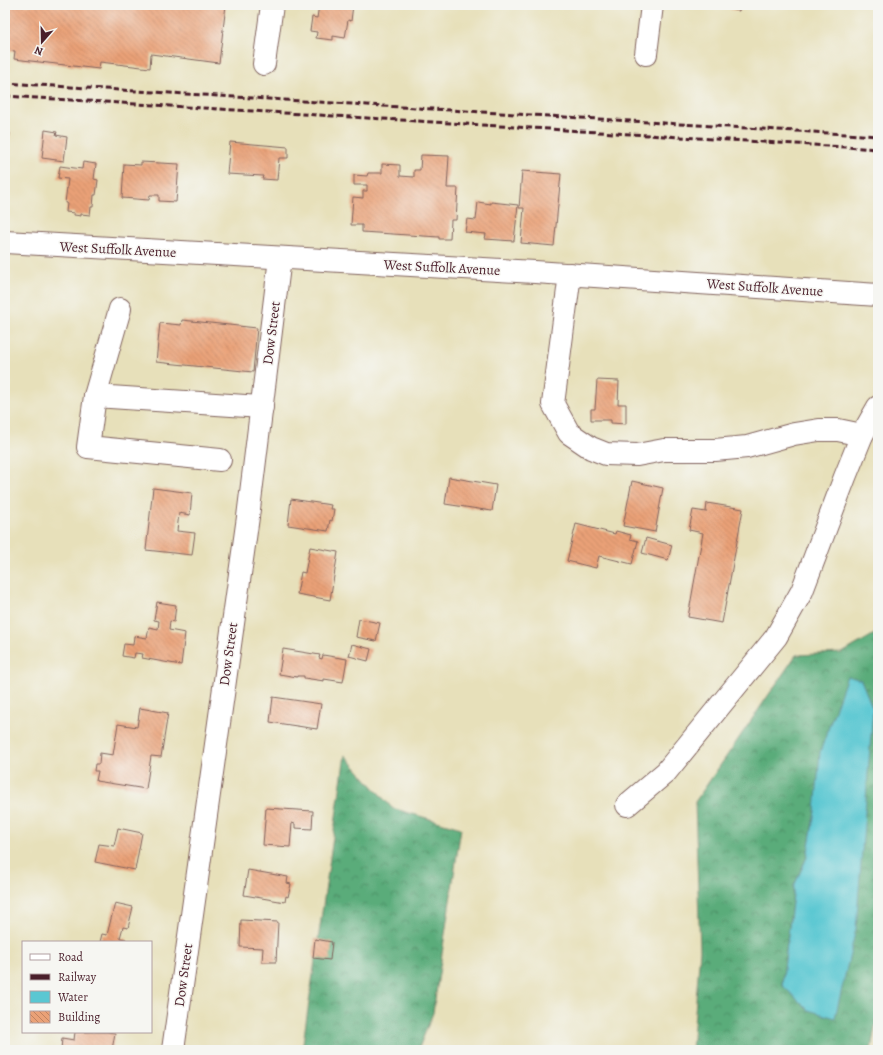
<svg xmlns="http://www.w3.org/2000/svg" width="883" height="1055" viewBox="0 0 883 1055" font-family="Alegreya,serif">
<defs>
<pattern id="forest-crowns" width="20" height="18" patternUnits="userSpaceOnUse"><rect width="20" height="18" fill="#5aac7a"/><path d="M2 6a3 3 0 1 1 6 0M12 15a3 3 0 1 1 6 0" fill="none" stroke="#4c8b64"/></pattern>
<pattern id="building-back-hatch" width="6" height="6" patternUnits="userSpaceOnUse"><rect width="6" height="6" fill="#eaa177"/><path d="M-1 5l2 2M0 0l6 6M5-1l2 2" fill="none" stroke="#c08362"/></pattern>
</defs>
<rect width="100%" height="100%" fill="#f6f6f2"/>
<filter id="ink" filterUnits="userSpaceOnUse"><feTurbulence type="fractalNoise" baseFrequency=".025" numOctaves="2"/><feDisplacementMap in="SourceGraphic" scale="8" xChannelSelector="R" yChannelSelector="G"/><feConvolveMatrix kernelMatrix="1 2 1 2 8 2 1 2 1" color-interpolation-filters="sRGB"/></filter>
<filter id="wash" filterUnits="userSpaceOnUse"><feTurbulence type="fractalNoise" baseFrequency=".012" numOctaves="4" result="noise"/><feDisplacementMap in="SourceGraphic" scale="16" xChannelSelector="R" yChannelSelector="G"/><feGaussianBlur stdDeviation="0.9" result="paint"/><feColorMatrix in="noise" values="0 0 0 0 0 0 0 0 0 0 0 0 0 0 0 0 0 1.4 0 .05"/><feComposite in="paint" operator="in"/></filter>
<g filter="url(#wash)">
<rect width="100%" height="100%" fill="#e7e0ba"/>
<g fill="url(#forest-crowns)" stroke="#526652" fill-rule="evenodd">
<path d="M878,632V1009L871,1050H692L700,950L695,802L796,655L842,653ZM815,811L808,1010L782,985L794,886L807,857Z"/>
<path d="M345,755L392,808L461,828L433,1013L418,1050H302Z"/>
</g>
<path fill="#5ac7d2" stroke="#52737e" d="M847,676L861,680L873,709L856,929L835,1018L808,1010L782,985L794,886L807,857L815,811L820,752Z"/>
<g id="blocks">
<g fill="url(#building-back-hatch)">
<path d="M5,5H226L219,63L151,54L150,68L100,62L99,69L14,59L15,51L5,50Z"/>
<path d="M319,5H353L351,21L348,20L345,38L333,36V40L316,38L317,32L310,31L312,17L317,18Z"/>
<path d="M731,5H741L739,11L730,9Z"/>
<path d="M45,130L57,132L56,135L67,137L64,161L42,158Z"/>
<path d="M5,133H10L6,163H5Z"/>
<path d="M230,142L288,147V158H279L277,180L262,179L263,176L227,174Z"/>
<path d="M421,155L449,156L447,188H458L456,220H451L450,239H439V237L362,232V225H351L353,197L363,198V191H367V185H354V175L367,176L368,173H382V164L400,165V176L414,177V170H420Z"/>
<path d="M83,162L96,164L94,179L98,180L96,195H94L93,207H91L90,215L81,214V216L74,215V213L66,212L67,203H65L68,179L58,178L60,166L82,169Z"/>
<path d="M141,162L179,164L176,202L159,201V195H150L149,200L122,198L124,164L141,165Z"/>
<path d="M522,171L561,174L554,246L521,243L524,208H519Z"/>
<path d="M478,202L491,204V202L518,205L514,241L485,239L486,234L465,232L467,219L476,220Z"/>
<path d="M182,320L257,328L253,372L156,362L160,323L181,325Z"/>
<path d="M597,380L619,381L618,404H626V424L611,423V420H591V409H595Z"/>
<path d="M449,477L496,485L492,511L445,504Z"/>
<path d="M632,481L663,488L655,532L623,526Z"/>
<path d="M153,488L192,493L190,515L179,513L177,531L195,533L192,555L146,550Z"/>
<path d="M291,499L331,505L330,509H334L332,521L330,520L328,531L288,525Z"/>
<path d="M707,503L743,509L722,623L688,617L703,533L689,530L693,510L706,512Z"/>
<path d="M576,524L615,534L616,531L631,535L630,539L638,541L632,564L599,556L596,568L567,561Z"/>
<path d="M646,538L672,545L668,560L642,553Z"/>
<path d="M310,547L338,552L330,600L297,594L301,572L305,573Z"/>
<path d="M157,602L176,605L174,622L170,621L169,630L185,633L181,665L142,658L143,654L135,653L134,658L122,656L124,644L133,645L134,636L147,638L149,627L158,629L159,621L154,620Z"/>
<path d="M359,619L380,623L376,641L356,637Z"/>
<path d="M352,644L371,649L368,661L349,656Z"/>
<path d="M283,649L320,655L319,658L322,659L323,655L347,659L343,682L324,679V681L304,678V676H297V677L279,674Z"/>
<path d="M273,697L321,704L317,729L270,722Z"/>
<path d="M140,708L168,713L161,757L151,756L146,789L96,781L98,771H94L95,764H99L100,753L113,755L118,724L137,727Z"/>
<path d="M266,808L313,811L312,829L295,828V824L292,823L290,847L263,845Z"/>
<path d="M118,828L142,833L135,870L95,862L99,844L114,846Z"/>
<path d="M248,870L288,877L287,883L291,884L288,897L286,896L285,902L244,895Z"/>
<path d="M115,903L133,907L128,928L123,927L120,938L126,939L125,942H100L102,934L107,935Z"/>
<path d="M241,920L278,922L276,962H262L263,948L240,947Z"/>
<path d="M315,939L332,942L330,960L313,958Z"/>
<path d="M75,1032H107L115,1033L112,1050H61L62,1038L74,1040Z"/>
</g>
</g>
</g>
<g filter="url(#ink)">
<use href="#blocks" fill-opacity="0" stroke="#81635d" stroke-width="1"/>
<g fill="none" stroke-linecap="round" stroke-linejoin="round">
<defs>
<g id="minor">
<path d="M646,54L652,5"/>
<path d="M264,64L272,5"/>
<path d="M570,274L553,404L569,433L591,448L606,454L637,455L664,450H715L747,447L794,434L819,430H838L862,435"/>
<path d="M120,309L95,396L88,447L220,460"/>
<path d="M95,396L262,407"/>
<path d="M627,805L666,772L776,637L802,591L845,477L862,435L878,407"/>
<path d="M173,1050L248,517L280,258"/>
</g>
<path id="major" d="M5,242L535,272L878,295"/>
</defs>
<use href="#minor" stroke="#81635d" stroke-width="24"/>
<use href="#major" stroke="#81635d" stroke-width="24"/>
<use href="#minor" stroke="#fff" stroke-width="22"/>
<use href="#major" stroke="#fff" stroke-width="22"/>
<g stroke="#4a1f2b" stroke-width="3" stroke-dasharray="6 3" stroke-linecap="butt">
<path d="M5,83L878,136"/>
<path d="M5,96L878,149"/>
</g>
</g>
</g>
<g text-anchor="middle" stroke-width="3" stroke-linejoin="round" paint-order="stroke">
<g font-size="14" fill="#4a1f2b" stroke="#f6f6f2">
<text transform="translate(118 249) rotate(3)" y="5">West Suffolk Avenue</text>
<text transform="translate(442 267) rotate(3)" y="5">West Suffolk Avenue</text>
<text transform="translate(765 287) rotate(4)" y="5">West Suffolk Avenue</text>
<text transform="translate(271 333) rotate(-83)" y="5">Dow Street</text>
<text transform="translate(228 654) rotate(-82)" y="5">Dow Street</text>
<text transform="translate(183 975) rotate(-82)" y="5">Dow Street</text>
</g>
</g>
<rect width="883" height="1055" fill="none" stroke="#f6f6f2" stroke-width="20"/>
<rect x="22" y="941" width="130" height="92" fill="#f6f6f2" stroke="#b1a0a2"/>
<rect x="30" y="954" width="20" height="6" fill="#ffffff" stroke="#b1a0a2"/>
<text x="58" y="961" font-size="12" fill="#4a1f2b">Road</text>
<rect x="30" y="974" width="20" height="6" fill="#4a1f2b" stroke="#b1a0a2"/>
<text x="58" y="981" font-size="12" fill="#4a1f2b">Railway</text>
<rect x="30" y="991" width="20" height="12" fill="#5ac7d2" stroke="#b1a0a2"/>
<text x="58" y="1001" font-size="12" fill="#4a1f2b">Water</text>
<rect x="30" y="1011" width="20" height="12" fill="url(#building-back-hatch)" stroke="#b1a0a2"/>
<text x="58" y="1021" font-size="12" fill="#4a1f2b">Building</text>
<g transform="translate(42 42) rotate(200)" stroke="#f6f6f2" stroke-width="3" paint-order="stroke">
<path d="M0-3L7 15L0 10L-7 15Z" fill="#4a1f2b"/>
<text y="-6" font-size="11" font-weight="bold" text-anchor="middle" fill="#4a1f2b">N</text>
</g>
</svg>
